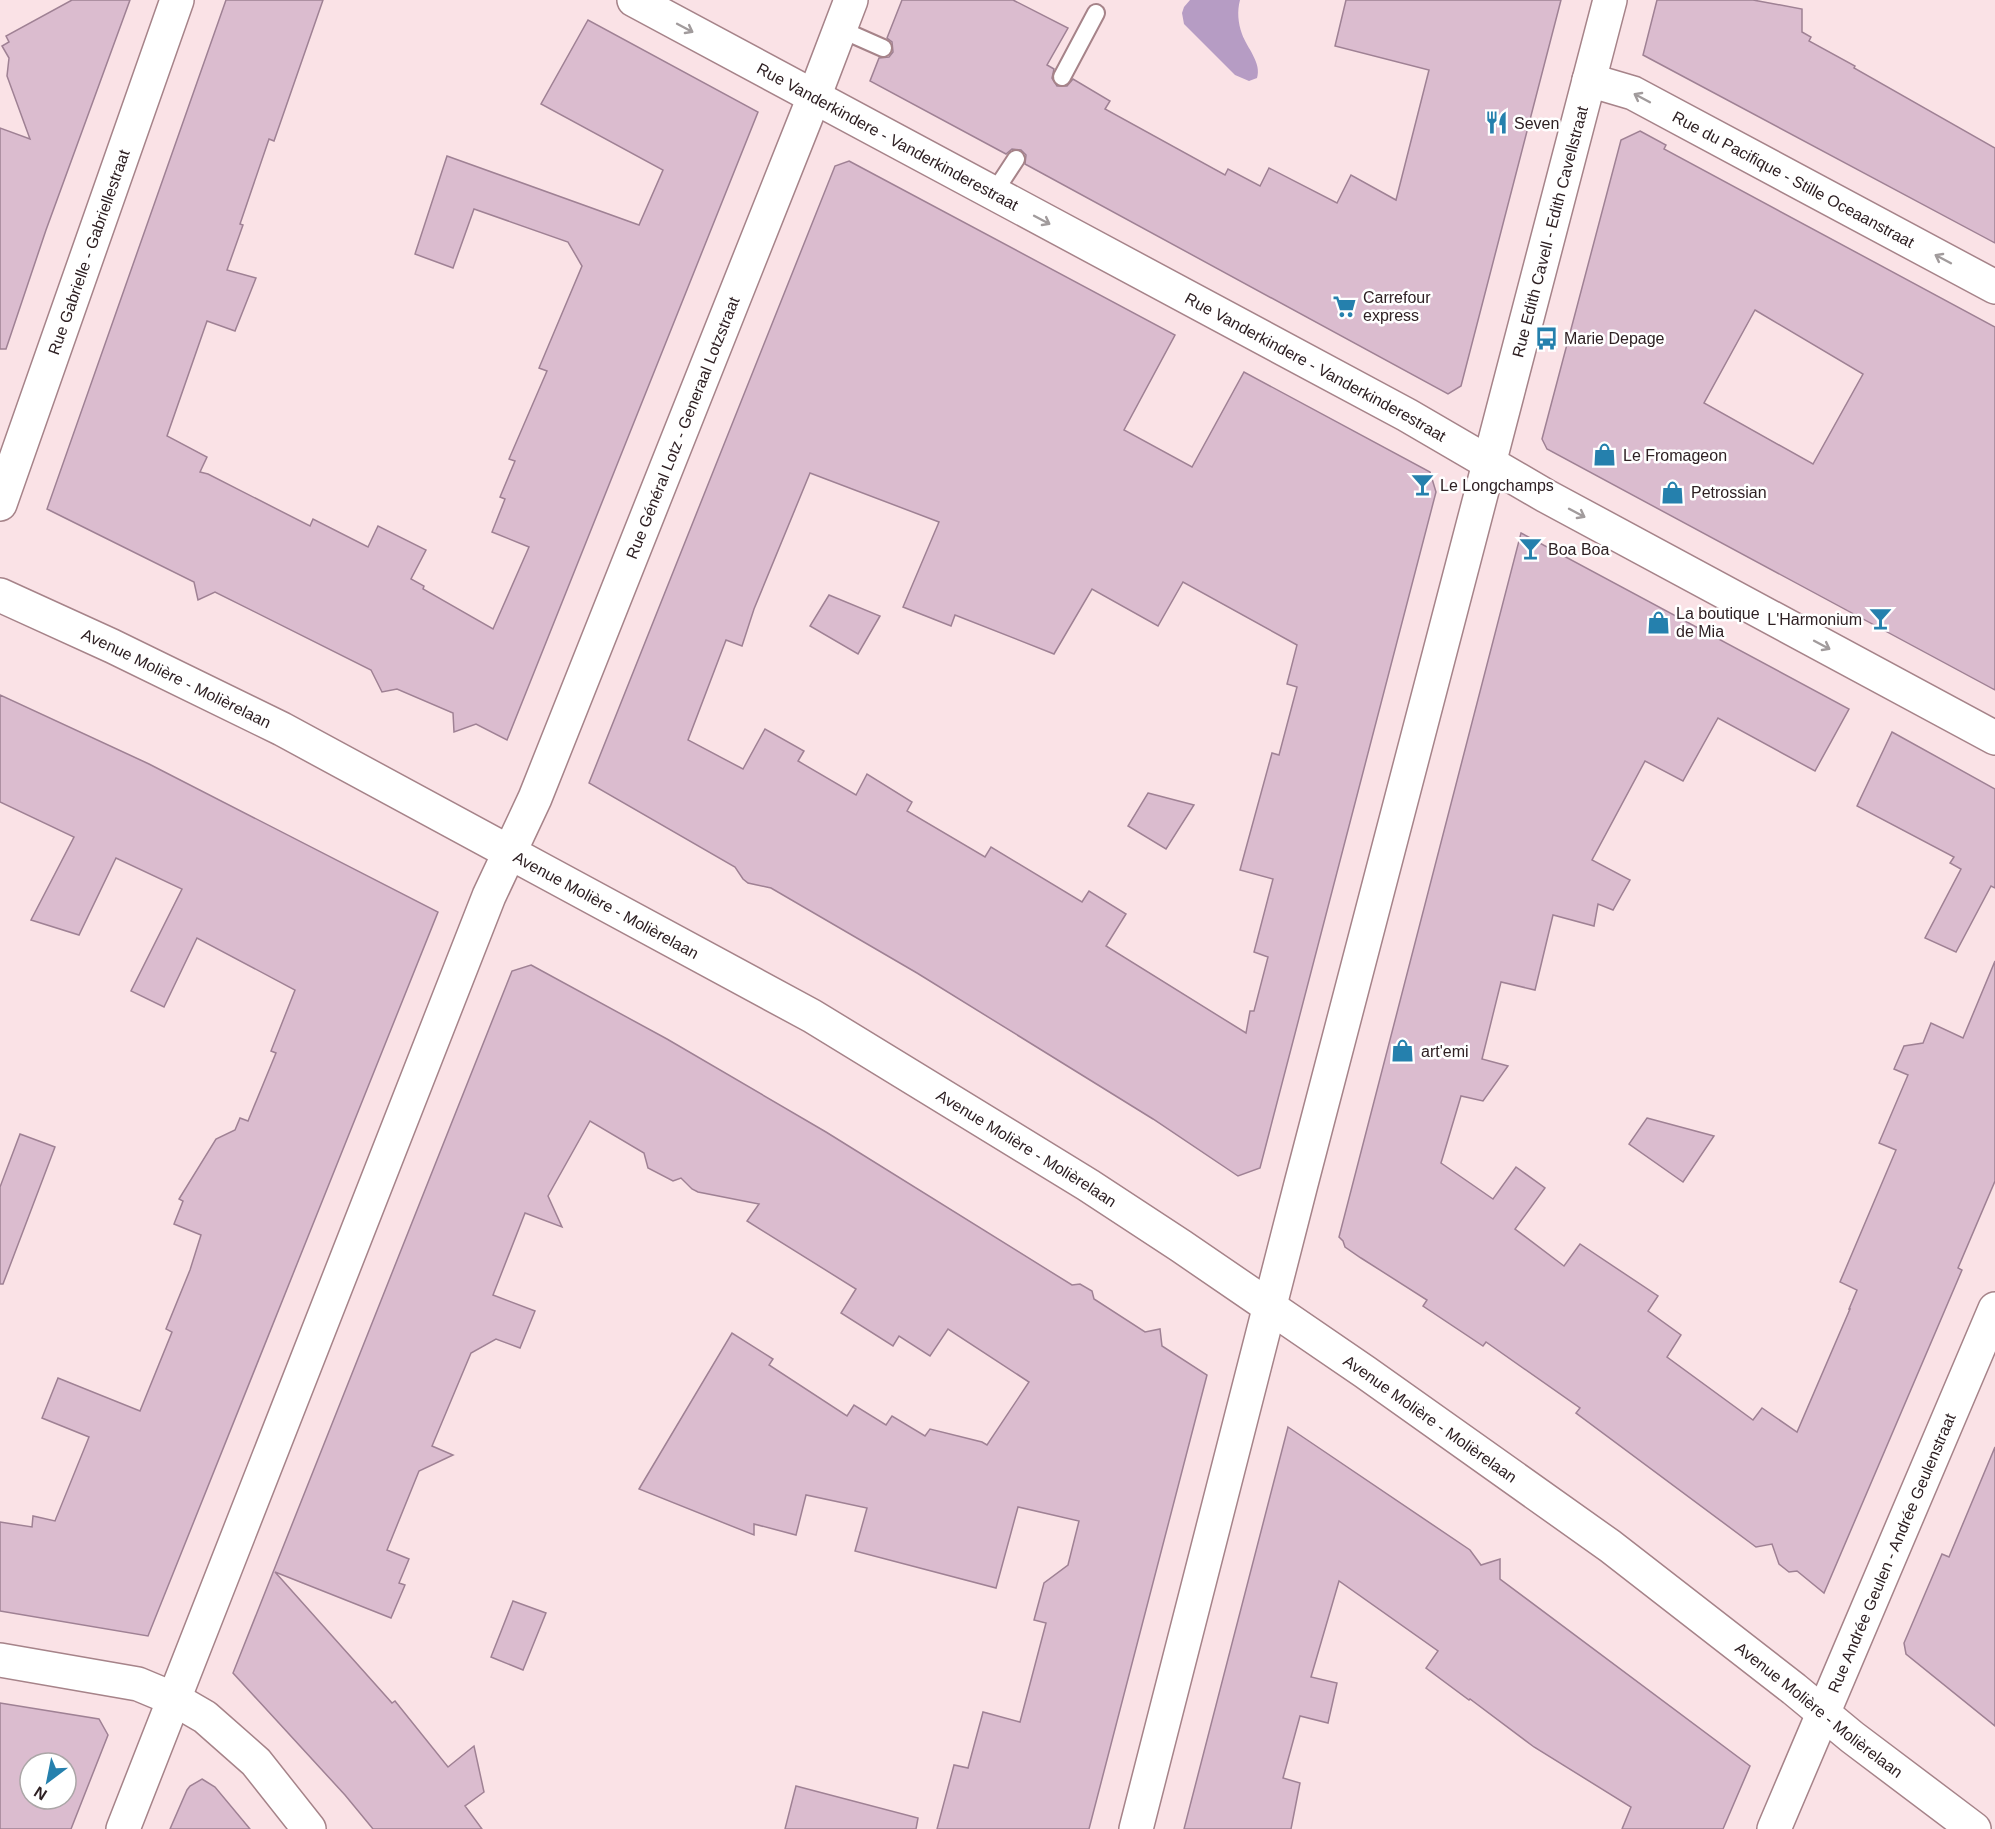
<svg xmlns="http://www.w3.org/2000/svg" width="1995" height="1829" viewBox="0 0 1995 1829" font-family="Arial,sans-serif">
<rect width="100%" height="100%" fill="#fae2e6"/>
<path fill="#b69cc4" d="M1190,0H1240C1237,11 1238,23 1242,34C1247,48 1262,63 1257,78L1249,81L1235,75L1184,24L1182,13L1184,7Z"/>
<g fill="#dbbccf" stroke="#9f8194" stroke-width="1.5" fill-rule="evenodd">
<path d="M72,0H130L46,230L6,349H0V128L30,139L7,76L9,58L2,46L9,42L6,36Z"/>
<path d="M226,0H323L274,141L269,139L240,224L243,225L227,270L256,278L235,331L207,321L167,436L207,457L200,472L208,474L310,526L313,519L368,547L378,526L426,550L411,579L424,586L423,589L493,629L529,547L492,532L505,499L500,497L515,461L509,459L547,371L539,368L582,266L568,242L474,209L453,268L415,254L447,156L639,225L663,170L541,104L588,20L758,112L507,740L476,724L454,732L453,713L397,689L382,692L371,670L215,592L198,600L194,582L47,509Z"/>
<path d="M902,0H1013L1068,28L1047,65L1054,69L1052,78L1057,86H1067L1073,79L1110,101L1105,109L1225,175L1228,169L1260,186L1269,168L1337,203L1351,175L1396,200L1429,70L1335,46L1346,0H1561L1461,386L1448,394L1025,164L1026,155L1021,150L1012,149L1006,154L870,81L879,58L889,57L893,52L892,42L887,38Z"/>
<path d="M1657,0H1753L1802,9V32L1811,37L1809,41L1855,66L1854,68L1995,148V243L1643,55Z"/>
<path d="M1640,131L1666,145L1664,149L1995,327V690L1547,449L1542,439L1621,140ZM1755,310L1863,374L1813,464L1704,403Z"/>
<path d="M849,161L1175,335L1124,430L1192,467L1244,372L1430,472L1436,492L1260,1168L1238,1176L1153,1119L917,973L771,888L748,883L743,879L735,867L589,783L835,166ZM810,473L939,522L903,607L951,626L955,615L1054,654L1092,589L1158,626L1183,582L1297,645L1287,684L1297,687L1279,755L1272,753L1240,870L1273,879L1254,952L1268,957L1254,1011H1250L1246,1033L1106,946L1126,914L1089,891L1082,902L991,847L985,857L907,811L912,802L867,774L856,795L798,761L804,751L765,729L743,769L688,740L726,640L742,646L754,609Z"/>
<path d="M1521,533L1849,709L1815,771L1718,718L1683,781L1645,761L1592,860L1630,880L1613,910L1598,904L1594,926L1553,915L1535,990L1501,982L1482,1059L1508,1066L1483,1101L1461,1096L1441,1163L1493,1199L1516,1167L1545,1188L1515,1229L1564,1266L1580,1244L1658,1296L1648,1311L1681,1335L1667,1357L1753,1420L1762,1408L1797,1432L1850,1309H1849L1857,1290L1840,1282L1896,1150L1879,1143L1908,1075L1894,1069L1904,1046L1923,1043L1931,1023L1963,1038L1995,961V1181L1958,1268L1962,1270L1824,1593L1797,1571L1789,1572L1779,1564L1772,1544L1756,1547L1576,1413L1580,1408L1486,1342L1483,1346L1423,1306L1427,1300L1361,1258L1345,1247L1343,1241L1339,1237Z"/>
<path d="M829,595L880,616L858,654L810,626Z"/>
<path d="M0,695L149,764L438,912L148,1636L0,1611V1522L32,1527L33,1516L55,1521L89,1437L42,1418L58,1378L140,1411L172,1332L166,1329L190,1270L201,1235L174,1224L183,1201L179,1199L216,1139L235,1130L240,1118L248,1121L276,1053L271,1051L295,990L197,938L164,1007L131,991L182,889L116,858L79,935L31,920L74,837L0,802Z"/>
<path d="M1892,732L1995,789V888L1991,886L1956,952L1925,938L1961,869L1950,863L1954,857L1857,806Z"/>
<path d="M1148,793L1194,805L1166,849L1128,826Z"/>
<path d="M531,965L667,1039L826,1132L1072,1285L1080,1284L1092,1291L1094,1299L1145,1332L1160,1329L1162,1346L1207,1375L1089,1829H937L954,1765L968,1768L983,1712L1020,1722L1046,1623L1034,1620L1044,1583L1068,1565L1079,1521L1018,1507L996,1588L855,1551L867,1508L806,1495L796,1535L754,1524V1535L639,1489L732,1333L773,1359L769,1365L847,1416L854,1405L886,1425L892,1416L925,1436L930,1429L982,1442L987,1445L1029,1382L948,1329L930,1356L899,1336L893,1346L841,1313L856,1289L747,1221L759,1204L698,1192L692,1189L681,1178L673,1181L648,1168L644,1153L590,1121L548,1196L562,1227L525,1213L493,1295L535,1311L520,1348L496,1339L471,1353L432,1446L453,1455L419,1471L387,1550L409,1559L399,1583L405,1585L391,1618L275,1572L392,1703L395,1701L448,1767L474,1746L484,1792L465,1806L482,1829H373L345,1795L233,1673L512,971Z"/>
<path d="M1647,1118L1714,1136L1683,1182L1629,1144Z"/>
<path d="M20,1134L55,1147L3,1284H0V1187Z"/>
<path d="M1288,1427L1470,1550L1481,1565L1500,1559V1579L1750,1766L1723,1829H1622L1631,1807L1534,1747L1470,1699L1469,1700L1426,1668L1438,1651L1339,1581L1311,1677L1337,1683L1328,1723L1300,1716L1283,1778L1300,1783L1291,1829H1184Z"/>
<path d="M1995,1447V1726L1906,1654L1904,1643L1942,1554L1949,1557Z"/>
<path d="M513,1601L546,1613L523,1670L491,1657Z"/>
<path d="M0,1703L99,1719L108,1735L71,1829H0ZM30,1763H66V1799H30Z"/>
<path d="M202,1779L215,1787L250,1829H170L187,1790L190,1786Z"/>
<path d="M796,1786L918,1818L916,1829H785Z"/>
</g>
<g fill="none" stroke-linecap="round" stroke-linejoin="round">
<defs>
<g id="service">
<path d="M840,29L883,48"/>
<path d="M1062,77L1096,13"/>
<path d="M993,194L1016,159"/>
</g>
<g id="minor">
<path id="s1" d="M634,0L1407,415L1546,496L1995,738"/>
<path id="s2" d="M1589,80L1633,93L1995,287"/>
<path id="s3" d="M0,504L177,0"/>
<path d="M0,1660L138,1684L174,1699L205,1717L256,1762L309,1829"/>
<path id="s4" d="M123,1829L489,896L535,798L814,97L851,0"/>
<path id="s5" d="M1136,1829L1301,1184L1610,0"/>
<path id="s6" d="M1774,1829L1995,1309"/>
</g>
<g id="tertiary">
<path id="s7" d="M0,595L112,646L282,729L544,871L812,1016L1088,1185L1181,1246L1365,1372L1610,1546L1794,1689L1852,1737L1974,1829"/>
</g>
</defs>
<use href="#service" stroke="#a68389" stroke-width="20"/>
<use href="#minor" stroke="#a68389" stroke-width="36"/>
<use href="#tertiary" stroke="#a68389" stroke-width="36"/>
<use href="#service" stroke="#fff" stroke-width="16"/>
<use href="#minor" stroke="#fff" stroke-width="33"/>
<use href="#tertiary" stroke="#fff" stroke-width="33"/>
</g>
<defs><path id="oneway-shaft" d="M-6 0H5M1.5-3L5.5 0L1.5 3" fill="none" stroke-width="1.6" stroke-linecap="round" stroke-linejoin="round" transform="scale(1.5)"/></defs>
<g stroke="#a19b9c">
<use href="#oneway-shaft" transform="translate(685 28) rotate(28)"/>
<use href="#oneway-shaft" transform="translate(1642 98) rotate(-152)"/>
<use href="#oneway-shaft" transform="translate(1042 220) rotate(28)"/>
<use href="#oneway-shaft" transform="translate(1943 259) rotate(-152)"/>
<use href="#oneway-shaft" transform="translate(1577 513) rotate(28)"/>
<use href="#oneway-shaft" transform="translate(1822 645) rotate(28)"/>
</g>
<defs>
<symbol id="restaurant-bare" viewBox="-9 -9 18 18"><path d="M-5-6h1v4h1v-4h1v4h1v-4h1v5L-1.5 .5V6h-2V.5L-5-1ZM5-6V6H3V1.5H1.5Q1.5-4 5-6Z" fill="#2580ad" stroke="#fff" stroke-width="2.5" paint-order="stroke"/></symbol>
<symbol id="supermarket-bare" viewBox="-9 -9 18 18"><path d="M-6-5.5h2.5l.6 2H6L4.5 2H-2.5L-4.4-4H-6ZM-1.5 3.2a1.3 1.3 0 1 0 .1 0ZM3 3.2a1.3 1.3 0 1 0 .1 0Z" fill="#2580ad" stroke="#fff" stroke-width="2.5" paint-order="stroke"/></symbol>
<symbol id="bus-bare" viewBox="-9 -9 18 18"><path d="M-5-6H5V4H4V6H2V4H-2V6H-4V4H-5ZM-3.5-4V0h7V-4ZM-3.5 1.2v1.5H-2V1.2ZM2 1.2v1.5H3.5V1.2Z" fill="#2580ad" stroke="#fff" stroke-width="2.5" paint-order="stroke"/></symbol>
<symbol id="shop-bare" viewBox="-9 -9 18 18"><path d="M-5-2.5h2.3a2.7 3.5 0 0 1 5.4 0H5L5.5 6h-11ZM-1.5-2.5h3a1.5 2.3 0 0 0-3 0Z" fill="#2580ad" stroke="#fff" stroke-width="2.5" paint-order="stroke"/></symbol>
<symbol id="bar-bare" viewBox="-9 -9 18 18"><path d="M-6-5H6L.8 .8V4.5H3.5V6h-7V4.5H-.8V.8Z" fill="#2580ad" stroke="#fff" stroke-width="2.5" paint-order="stroke"/></symbol>
</defs>
<g fill-rule="evenodd">
<use href="#restaurant-bare" x="1480" y="106" width="33" height="33"/>
<use href="#supermarket-bare" x="1328" y="290" width="33" height="33"/>
<use href="#bus-bare" x="1530" y="322" width="33" height="33"/>
<use href="#shop-bare" x="1588" y="438" width="33" height="33"/>
<use href="#bar-bare" x="1406" y="468" width="33" height="33"/>
<use href="#shop-bare" x="1656" y="476" width="33" height="33"/>
<use href="#bar-bare" x="1514" y="532" width="33" height="33"/>
<use href="#bar-bare" x="1864" y="602" width="33" height="33"/>
<use href="#shop-bare" x="1642" y="606" width="33" height="33"/>
<use href="#shop-bare" x="1386" y="1034" width="33" height="33"/>
</g>
<g text-anchor="middle" stroke-width="5" stroke-linejoin="round" paint-order="stroke">
<g font-size="16" fill="#2e2023" stroke="#fff" text-anchor="start">
<text x="1514" y="129">Seven</text>
<text x="1363" y="303">Carrefour<tspan x="1363" dy="18">express</tspan></text>
<text x="1564" y="344">Marie Depage</text>
<text x="1623" y="461">Le Fromageon</text>
<text x="1440" y="491">Le Longchamps</text>
<text x="1691" y="498">Petrossian</text>
<text x="1548" y="555">Boa Boa</text>
<text x="1676" y="619">La boutique<tspan x="1676" dy="18">de Mia</tspan></text>
<text x="1862" y="625" text-anchor="end">L'Harmonium</text>
<text x="1421" y="1057">art'emi</text>
</g>
<g font-size="16" fill="#2e2023" stroke="#fff">
<text dy="6" stroke="none"><textPath href="#s1" startOffset="288">Rue Vanderkindere - Vanderkinderestraat</textPath></text>
<text dy="6" stroke="none"><textPath href="#s2" startOffset="228">Rue du Pacifique - Stille Oceaanstraat</textPath></text>
<text dy="6" stroke="none"><textPath href="#s5" startOffset="1650">Rue Edith Cavell - Edith Cavellstraat</textPath></text>
<text dy="6" stroke="none"><textPath href="#s3" startOffset="267">Rue Gabrielle - Gabriellestraat</textPath></text>
<text dy="6" stroke="none"><textPath href="#s1" startOffset="774">Rue Vanderkindere - Vanderkinderestraat</textPath></text>
<text dy="6" stroke="none"><textPath href="#s4" startOffset="1509">Rue Général Lotz - Generaal Lotzstraat</textPath></text>
<text dy="6" stroke="none"><textPath href="#s7" startOffset="195">Avenue Molière - Molièrelaan</textPath></text>
<text dy="6" stroke="none"><textPath href="#s7" startOffset="681">Avenue Molière - Molièrelaan</textPath></text>
<text dy="6" stroke="none"><textPath href="#s7" startOffset="1167">Avenue Molière - Molièrelaan</textPath></text>
<text dy="6" stroke="none"><textPath href="#s7" startOffset="1653">Avenue Molière - Molièrelaan</textPath></text>
<text dy="6" stroke="none"><textPath href="#s6" startOffset="300">Rue Andrée Geulen - Andrée Geulenstraat</textPath></text>
<text dy="6" stroke="none"><textPath href="#s7" startOffset="2139">Avenue Molière - Molièrelaan</textPath></text>
</g>
</g>
<g transform="translate(48 1781) rotate(212)"><circle r="28" fill="#ffffff" stroke="#aba6a7" stroke-width="1.5"/>
<path d="M0-4.5L10 22L0 15L-10 22Z" fill="#2580ad"/>
<text y="-9" font-size="16" font-weight="bold" text-anchor="middle" fill="#2e2023">N</text>
</g>
</svg>
